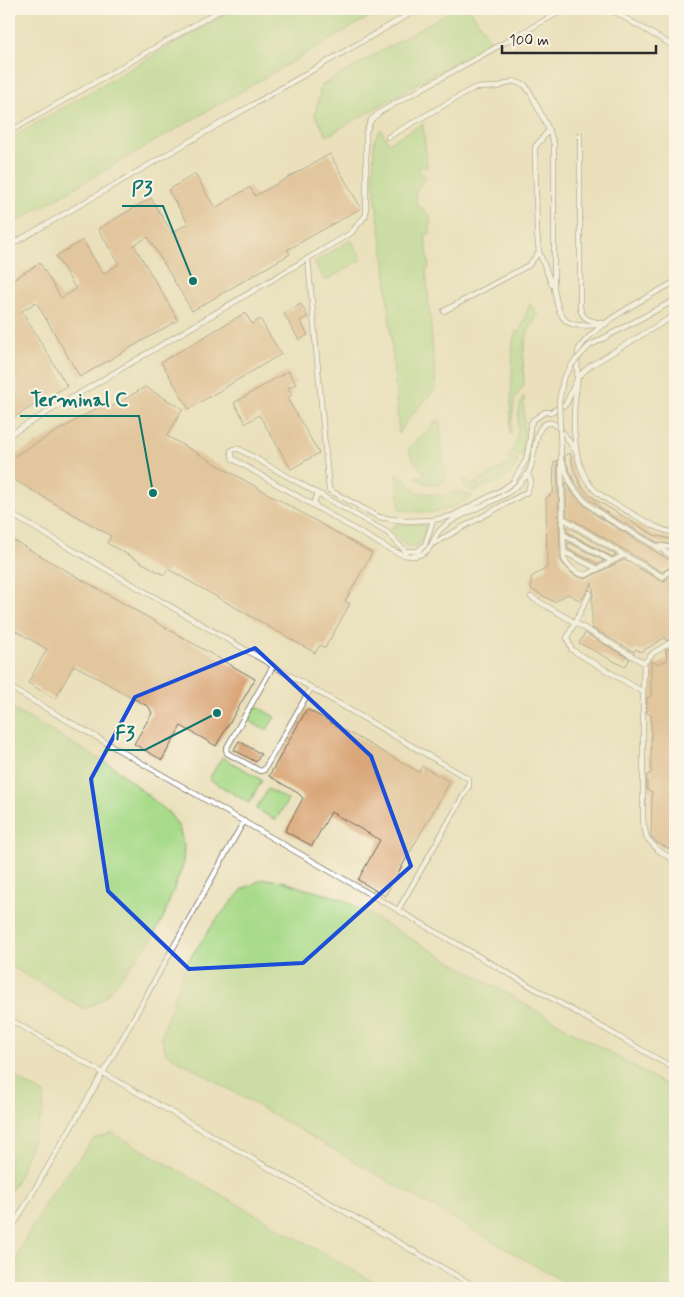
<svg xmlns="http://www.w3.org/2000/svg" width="684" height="1297" viewBox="0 0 684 1297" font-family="Mynerve,sans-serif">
<rect width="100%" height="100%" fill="#fcf5e5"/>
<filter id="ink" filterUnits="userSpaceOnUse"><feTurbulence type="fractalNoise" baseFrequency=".02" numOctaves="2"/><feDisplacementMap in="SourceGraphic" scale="10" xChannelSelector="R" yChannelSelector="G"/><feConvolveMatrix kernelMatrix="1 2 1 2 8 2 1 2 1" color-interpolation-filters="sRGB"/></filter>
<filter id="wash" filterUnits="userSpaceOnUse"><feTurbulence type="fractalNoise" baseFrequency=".0096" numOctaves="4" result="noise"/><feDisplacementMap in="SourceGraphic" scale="20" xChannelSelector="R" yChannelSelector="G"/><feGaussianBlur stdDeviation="1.12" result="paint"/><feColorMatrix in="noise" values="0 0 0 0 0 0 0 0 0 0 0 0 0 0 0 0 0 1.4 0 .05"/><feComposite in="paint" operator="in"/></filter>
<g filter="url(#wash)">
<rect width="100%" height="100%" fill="#eae0bc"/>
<g fill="#a7da89" stroke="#69825a">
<path d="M234,9H383L9,226V139Z"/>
<path d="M454,9H470L491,41L327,136L315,115L321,86Z"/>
<path d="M423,124L427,167L417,168L426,177L416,191V203L430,216V234L425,235L429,268H426L436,389L407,420L399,434L385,263L373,181L374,143L377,134L381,129L388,143Z"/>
<path d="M351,240L362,259L325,281L314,262Z"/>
<path d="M530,304L538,315L528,331L525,343L523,356L524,385L515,398L510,435L513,342L516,331L520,332Z"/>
<path d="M524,396V442L521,457L514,455L510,452C524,437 513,413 524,396Z"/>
<path d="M437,420L440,421L445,482C434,487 425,485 416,477L426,475L412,458L408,449Z"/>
<path d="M508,455L518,461C512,480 491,484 474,491L469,490L464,487V478L473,485L511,463Z"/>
<path d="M397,472L417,492L444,496L458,491L473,496L452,508L429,513L400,510Z"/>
<path d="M424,524L426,526L424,537L416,547L406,546L390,530L394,525Z"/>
<path d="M256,706L275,717L266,731L248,720Z"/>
<path d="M9,707L115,768L169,813L179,827L184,847L183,865L163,918L150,942L103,999L85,1009L9,965Z"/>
<path d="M222,757L262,780L249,803L209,779Z"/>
<path d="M268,789L288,800L276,820L256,809Z"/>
<path d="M263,879L283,881L302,888L340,898L675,1090V1288H574L166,1053L161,1037L186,964L216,920L243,889Z"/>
<path d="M9,1074L44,1094L43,1112L19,1176L9,1194Z"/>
<path d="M113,1133L384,1288H9V1280L22,1245L50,1195L94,1139Z"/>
</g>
<g id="blocks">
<g fill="#d9a678">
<path d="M330,154L361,208L287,250L290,254L192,311L148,237L134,245L178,320L80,377L36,302L22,311L67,386L9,420V282L40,263L61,298L76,289L56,256L83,240L103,274L119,264L98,229L151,198L172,233L188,223L168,190L195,174L215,208L250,187L255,196Z"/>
<path d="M301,304L308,317L300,321L308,335L299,340L284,314Z"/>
<path d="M245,313L252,324L260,319L281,354L189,409L161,362Z"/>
<path d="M288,371L296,384L288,388L292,395L287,398L319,453L291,469L259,415L246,423L234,403Z"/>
<path d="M145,387L183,409L167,436L372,553L345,601L350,604L325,648L320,645L315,653L168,569L164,575L107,543L111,536L9,477V459L104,404L110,408Z"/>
<path d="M570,453L574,472L582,487L596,500L654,535L675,540V544L659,543L611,516L588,498L575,483L565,460V455Z"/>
<path d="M557,460L560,559L563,564L574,575L585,579L624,560L662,581L666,580L672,573L669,568L662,572L567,516L566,482L573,494L594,514L673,562L670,567L672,569L675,570V636L666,641V637L641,652L636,649L634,652L592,628V598L594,593L592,583L581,601L568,594L554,602L531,589V577L547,568L546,498L553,493L554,462Z"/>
<path d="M567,526L616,555L612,557L567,532Z"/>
<path d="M13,540L255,679L216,746L181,726L162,760L134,744L152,713L149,707L74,665L55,699L28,683L47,649L9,627V547Z"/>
<path d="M568,542L604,561L598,564L568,549Z"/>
<path d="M585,633L630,659L625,667L579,643Z"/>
<path d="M675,645V852L656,842L651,836L652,792L647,790V775L651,773V715L647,713V698L651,696V661L658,664L667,660L666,650Z"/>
<path d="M307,709L419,772L422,766L450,782L385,896L358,880L380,840L331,812L312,846L285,831L303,798L298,793L269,776Z"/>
<path d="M239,741L261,754L256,762L234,750Z"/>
</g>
</g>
</g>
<g filter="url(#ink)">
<use href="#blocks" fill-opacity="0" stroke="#6e6a5e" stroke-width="1"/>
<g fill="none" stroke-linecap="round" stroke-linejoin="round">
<defs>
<g id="lane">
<path d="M610,9L675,47"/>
<path d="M549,130L535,147V152L537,233L539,252L552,285"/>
<path d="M9,132L222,9"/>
<path d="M580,135V307C582,320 591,321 602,323"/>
<path d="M388,137L474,88L498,87L513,81L525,85L531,94L549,130L554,144V288C560,327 568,328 606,324"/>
<path d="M9,246L418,9"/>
<path d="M308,259L329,490L379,517L391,519L407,521L433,520L452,516L502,490L513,482L526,460L530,440V426L533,420L545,412H551L566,404L578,377L590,366L675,315"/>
<path d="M675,282C649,296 594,324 579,349C576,355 578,374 577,383C572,416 570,470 598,493C608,501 620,507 631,513C645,521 659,530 675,533"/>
<path d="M444,311L529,265L539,252"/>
<path d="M9,435L351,233L366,215V132L371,120L380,112L565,9"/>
<path d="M561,457L564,559C569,567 576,574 586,575L624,555L663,577L668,572"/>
<path d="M563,463C566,473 570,483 576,491C597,519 646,537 675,558"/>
<path d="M316,506L314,502L317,496L322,495"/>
<path d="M9,513L469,779V786L398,910"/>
<path d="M564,519L624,555"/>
<path d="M433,520L425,545L418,551H405L388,533L239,449H234L231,451L233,459L389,549C400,554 410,559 422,554C434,548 433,535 442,528C468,506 509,503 528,473C537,460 532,426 548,423C558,420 570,444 576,452"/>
<path d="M564,535L612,561"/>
<path d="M434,543L527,492L531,481L528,474"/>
<path d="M661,546L675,548"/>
<path d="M564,552L598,569"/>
<path d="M674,566L675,565"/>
<path d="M590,593L567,638L572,650L643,692"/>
<path d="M531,597L644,663L643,692V821L647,838L658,850L675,861"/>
<path d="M644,663L653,653L675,640"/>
<path d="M273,666L226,749L227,753L260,771L264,770L311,688"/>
<path d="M9,687L675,1069"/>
<path d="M9,1019L478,1288"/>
<path d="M9,1233L103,1073L244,821"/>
</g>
</defs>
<use href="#lane" stroke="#6e6a5e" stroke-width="6"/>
<use href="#lane" stroke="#fff" stroke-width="4.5"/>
<defs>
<path id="lane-bridge" d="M561,457L559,402L563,379L573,363L589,346L675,300"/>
</defs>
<use href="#lane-bridge" stroke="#6e6a5e" stroke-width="6" stroke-linecap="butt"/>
<use href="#lane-bridge" stroke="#fff" stroke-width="4.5"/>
</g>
</g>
<path d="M0 0H684V1297H0ZM255,648L371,756L411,866L303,963L189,969L108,891L91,779L135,697Z" fill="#eae0bc" fill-opacity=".55" fill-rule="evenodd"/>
<path fill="none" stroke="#1d4ed8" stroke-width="4" stroke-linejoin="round" d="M255,648L371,756L411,866L303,963L189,969L108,891L91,779L135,697Z"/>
<path fill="none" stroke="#0f766e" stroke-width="2" d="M193 281L163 206H122M153 493L139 416H20M217 713L145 750H105"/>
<g fill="#0f766e" stroke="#fcf5e5" stroke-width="2">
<circle cx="193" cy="281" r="5"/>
<circle cx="153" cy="493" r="5"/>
<circle cx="217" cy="713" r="5"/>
</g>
<g font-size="20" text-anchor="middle" font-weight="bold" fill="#0f766e" stroke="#fcf5e5" stroke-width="4" stroke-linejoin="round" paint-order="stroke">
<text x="142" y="195">P3</text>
<text x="79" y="406">Terminal C</text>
<text x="125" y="740">F3</text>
</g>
<rect width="684" height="1297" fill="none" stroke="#fcf5e5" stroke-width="30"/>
<path d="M502 45v8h154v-8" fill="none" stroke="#2b2b2b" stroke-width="2.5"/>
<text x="509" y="45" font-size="15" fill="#2b2b2b" stroke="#fcf5e5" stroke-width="4" paint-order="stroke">100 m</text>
</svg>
